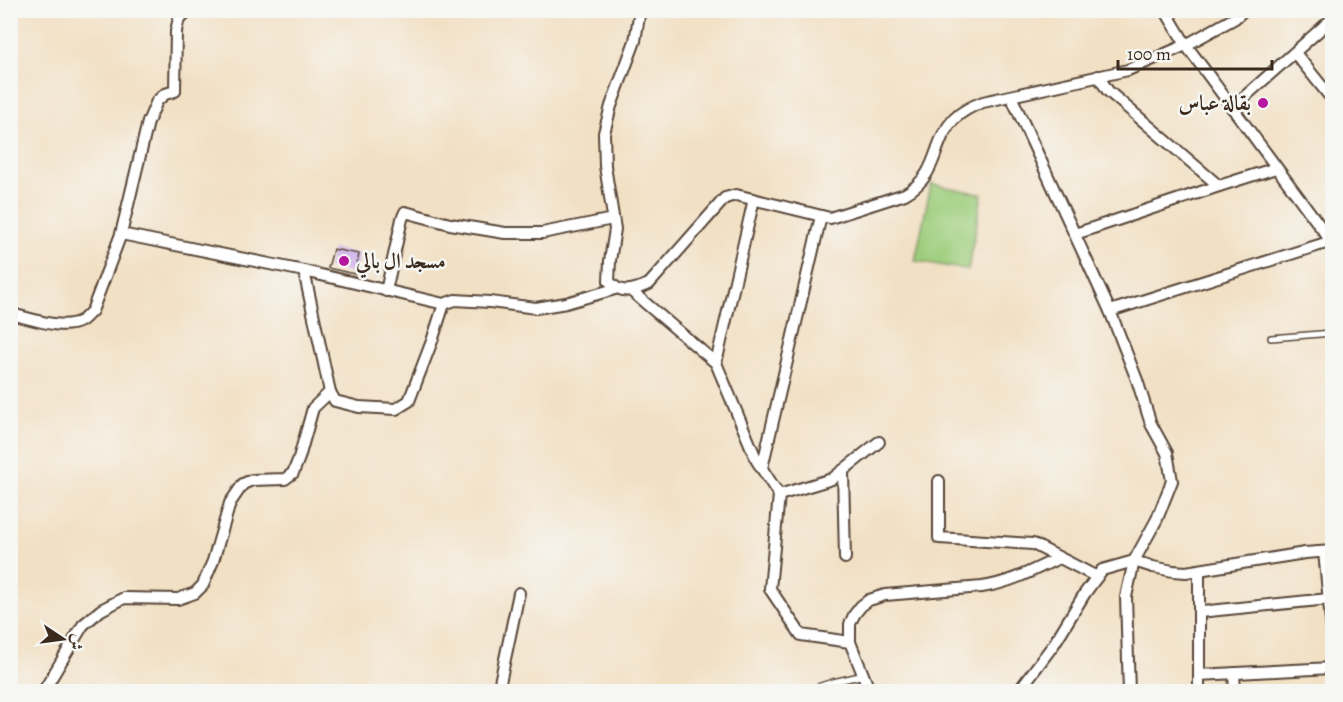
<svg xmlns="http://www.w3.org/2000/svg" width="1343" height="702" viewBox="0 0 1343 702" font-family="Alegreya,Amiri,serif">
<rect width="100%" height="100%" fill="#f6f6f2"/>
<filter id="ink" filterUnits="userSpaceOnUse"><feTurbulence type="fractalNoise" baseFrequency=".0167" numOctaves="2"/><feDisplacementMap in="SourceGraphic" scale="12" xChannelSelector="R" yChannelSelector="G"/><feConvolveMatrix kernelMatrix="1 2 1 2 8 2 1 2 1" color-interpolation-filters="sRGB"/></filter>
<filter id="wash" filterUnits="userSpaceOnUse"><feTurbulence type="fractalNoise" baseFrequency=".008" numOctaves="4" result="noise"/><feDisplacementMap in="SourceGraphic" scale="24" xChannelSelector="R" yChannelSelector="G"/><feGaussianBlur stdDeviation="1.35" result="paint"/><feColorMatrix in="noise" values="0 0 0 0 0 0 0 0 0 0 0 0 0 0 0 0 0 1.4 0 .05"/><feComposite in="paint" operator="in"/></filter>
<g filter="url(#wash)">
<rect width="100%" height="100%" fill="#f2e0c4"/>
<path fill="#9dcd7c" stroke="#6c7c4d" stroke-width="1.5" d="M931,184L982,194L968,270L915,261Z"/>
<g id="blocks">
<path fill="#c4a0e7" d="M333,249L359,254L355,274L328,268Z"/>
</g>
</g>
<g filter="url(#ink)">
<use href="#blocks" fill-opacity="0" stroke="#564537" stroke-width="1.5"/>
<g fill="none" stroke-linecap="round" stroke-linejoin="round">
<defs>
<g id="service">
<path d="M1271,338L1332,333"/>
<path d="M802,692L833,682L864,675"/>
</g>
<g id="minor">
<path d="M640,10L635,41L611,106L604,133L605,166L615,229L610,261L609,281C621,296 634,290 649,284L725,198L736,195L830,218L905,194C940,174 931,143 954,119C962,111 972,106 983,102L1128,70L1186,45L1235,18L1244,10"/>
<path d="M1165,10L1186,45L1331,241"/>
<path d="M1295,53L1332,99"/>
<path d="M1098,76L1108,91L1219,186L1276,168"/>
<path d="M1011,96L1110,311L1137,380L1151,424L1167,453L1172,481L1157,519L1134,561L1126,597L1129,692"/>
<path d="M1232,108L1332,19"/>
<path d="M121,234L304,271L330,392L335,401L359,407L396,409L409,401L432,341L444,304L455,300L490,302L536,308L566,303L615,289"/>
<path d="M1075,234L1219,186"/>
<path d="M304,271L444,304"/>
<path d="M630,290L716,363L757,461L779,495L770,589L801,635L850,642L870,692"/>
<path d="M386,291L402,219L405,212L450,224L505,233H542L613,219"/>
<path d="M1110,311L1332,241"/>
<path d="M10,314C31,318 61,331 81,321C85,319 88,314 92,311L121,234L148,122L157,101L165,94L175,91L176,31L179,18L190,10"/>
<path d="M716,363L754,199"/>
<path d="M762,468L821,216"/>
<path d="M843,471L845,558"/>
<path d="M939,481V538L1033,544L1097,577"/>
<path d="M779,495L832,479L879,442"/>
<path d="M1324,552L1332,631"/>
<path d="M1199,612L1329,599"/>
<path d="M850,642V624L854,615L861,606L869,600L885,595L982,587C1010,583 1034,570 1059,558"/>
<path d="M1234,673L1235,692"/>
<path d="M1199,675L1332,668"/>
<path d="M43,692L83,625L101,610L124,598L178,599L195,593L203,585L213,561L230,503L243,484L252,480L285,479L293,473L299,458L313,408L330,392"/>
<path d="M498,692L519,593"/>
<path d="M1018,692L1054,644L1085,593L1102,570L1134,561L1153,567L1173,571L1186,572L1305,553L1332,551"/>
<path d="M1199,692V570"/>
</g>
</defs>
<use href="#service" stroke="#564537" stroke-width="8"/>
<use href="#minor" stroke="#564537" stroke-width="14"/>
<use href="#service" stroke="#fff" stroke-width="5"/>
<use href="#minor" stroke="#fff" stroke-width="10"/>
</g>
</g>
<g fill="#b5179e" stroke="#f6f6f2" stroke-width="2">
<circle cx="1263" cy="103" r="6"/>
<circle cx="344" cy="261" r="6"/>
</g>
<g text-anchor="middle" stroke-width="5" stroke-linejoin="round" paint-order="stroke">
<g font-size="21" font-weight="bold" fill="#3b2a1e" stroke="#f6f6f2" text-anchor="end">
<text x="1251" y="110">بقالة عباس</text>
<text x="356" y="268" text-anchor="start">مسجد ال بالي</text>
</g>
</g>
<rect width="1343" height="702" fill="none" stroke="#f6f6f2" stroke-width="36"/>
<g transform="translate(63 639) rotate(103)" stroke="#f6f6f2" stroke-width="4.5" paint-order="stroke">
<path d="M0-4.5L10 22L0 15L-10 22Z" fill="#3b2a1e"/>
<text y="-9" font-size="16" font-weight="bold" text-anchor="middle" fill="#3b2a1e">ش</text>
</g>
<path d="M1118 60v9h154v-9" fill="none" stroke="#3b2a1e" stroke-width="3"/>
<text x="1127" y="60" font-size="18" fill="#3b2a1e" stroke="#f6f6f2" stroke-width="4.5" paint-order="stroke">100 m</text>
</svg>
